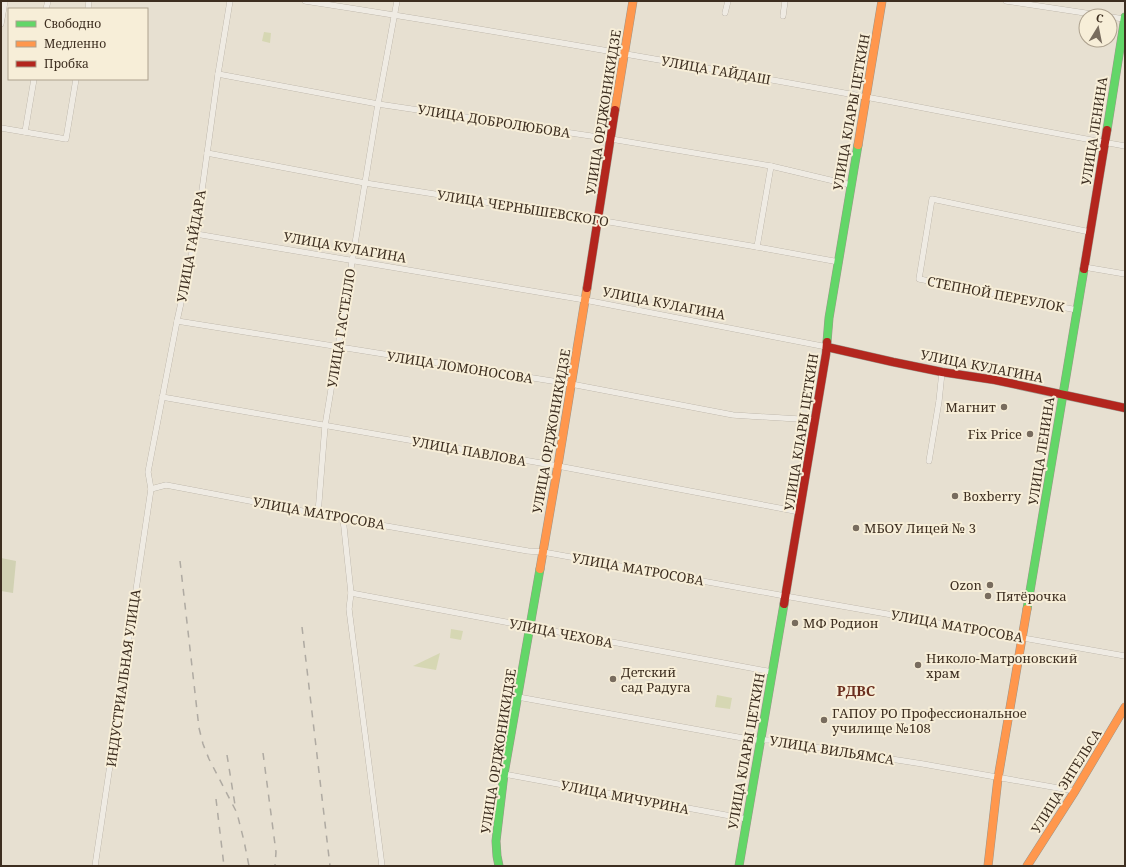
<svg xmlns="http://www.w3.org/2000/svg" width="1126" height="867" viewBox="0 0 1126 867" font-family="'Noto Serif',serif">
<rect width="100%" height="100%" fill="#e7e0d1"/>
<g fill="#d6d7b3">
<path d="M264,32L271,33L270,43L262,41Z"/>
<path d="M451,629L463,631L461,640L450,638Z"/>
<path d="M440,653L436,670L413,666Z"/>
<path d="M717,695L732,698L730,709L715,707Z"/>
</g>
<path fill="#d1d1b3" d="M1,558L16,561L13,593L1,591Z"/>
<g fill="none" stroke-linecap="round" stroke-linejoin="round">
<defs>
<g id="street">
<path d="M305,1C493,30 680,63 866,97C952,113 1039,131 1125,146"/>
<path d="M1006,1L1105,16"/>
<path d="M46,9L48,1"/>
<path d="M88,9L89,1"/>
<path d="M725,13L728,1"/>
<path d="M783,16L785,1"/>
<path d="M1110,17L1125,19"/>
<path d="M1,24L5,1"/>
<path d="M218,74L378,104L611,139L771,166L851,185"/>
<path d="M1,128L66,139L76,79"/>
<path d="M25,132L34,79"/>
<path d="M207,153L365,183L598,220L757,247L839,262"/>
<path d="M196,234L585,300L827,347"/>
<path d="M757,247L771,166"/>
<path d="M1084,267L1125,274"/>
<path d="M1077,310L919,279L932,199L1090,232"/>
<path d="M177,321L571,384L733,415L815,420"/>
<path d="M162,397L558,466L800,512"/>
<path d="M929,461L939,401L942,372"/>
<path d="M151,489L166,485L318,514L528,551L543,552L785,596L1125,656"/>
<path d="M318,514L325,426L378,104L397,1"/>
<path d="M343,518L351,593L349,609L382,866"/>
<path d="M351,593L772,672"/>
<path d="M518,697L754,740H769L923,764L1075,791"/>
<path d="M504,774L747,819"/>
<path d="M95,866L151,489L148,472L177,321L196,234L218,74L230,1"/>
</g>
<g id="fast">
<path d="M1107,130L1125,17"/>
<path d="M827,342L829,318L858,145"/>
<path d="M1027,609L1084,269"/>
<path d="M499,866L497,856L496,841L504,774L540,569"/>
<path d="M739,866L784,604"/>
</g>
<g id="slow">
<path d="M615,110L633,1"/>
<path d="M858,145L882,1"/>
<path d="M540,569L559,459L587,288"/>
<path d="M988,866L998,778L1027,609"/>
<path d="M1027,866L1075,791L1125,707"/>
</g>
<g id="jam">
<path d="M1084,269L1107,130"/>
<path d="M587,288L615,110"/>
<path d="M827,347L893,362L942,372L995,380L1125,408"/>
<path d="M784,604L826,354L827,342"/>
</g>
</defs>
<use href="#street" stroke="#ada599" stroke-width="6"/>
<use href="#fast" stroke="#9c958a" stroke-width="9"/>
<use href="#slow" stroke="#9c958a" stroke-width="9"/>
<use href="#jam" stroke="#9c958a" stroke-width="9"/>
<use href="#street" stroke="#efebe3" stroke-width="5.5"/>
<use href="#fast" stroke="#63d668" stroke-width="8"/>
<use href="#slow" stroke="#ff974d" stroke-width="8"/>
<use href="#jam" stroke="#b3261e" stroke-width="8"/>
<g stroke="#afaaa2" stroke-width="1.5" stroke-dasharray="7 7" stroke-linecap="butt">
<path d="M180,561L199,728L203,744L209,759L237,813L244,841L249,866"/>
<path d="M302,627L330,866"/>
<path d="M263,753L276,852L275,866"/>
<path d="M227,755L235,805"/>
<path d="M216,799L224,866"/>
</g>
</g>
<g fill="#786c5e" stroke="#f7eed8" stroke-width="1.5">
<circle cx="1004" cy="407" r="4"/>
<circle cx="1030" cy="434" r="4"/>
<circle cx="955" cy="496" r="4"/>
<circle cx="856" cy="528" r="4"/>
<circle cx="990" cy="585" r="4"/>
<circle cx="988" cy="596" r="4"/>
<circle cx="795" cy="623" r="4"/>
<circle cx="918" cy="665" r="4"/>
<circle cx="613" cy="679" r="4"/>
<circle cx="824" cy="720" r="4"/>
</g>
<g text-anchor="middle" stroke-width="4" stroke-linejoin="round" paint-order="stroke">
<g font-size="13" fill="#3d2e20" stroke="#f7eed8">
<text transform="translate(716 70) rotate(10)" y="5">УЛИЦА ГАЙДАШ</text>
<text transform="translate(603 112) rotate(-81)" y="5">УЛИЦА ОРДЖОНИКИДЗЕ</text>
<text transform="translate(851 112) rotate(-80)" y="5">УЛИЦА КЛАРЫ ЦЕТКИН</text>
<text transform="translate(494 121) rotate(9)" y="5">УЛИЦА ДОБРОЛЮБОВА</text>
<text transform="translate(1094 131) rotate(-81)" y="5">УЛИЦА ЛЕНИНА</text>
<text transform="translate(523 208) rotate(9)" y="5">УЛИЦА ЧЕРНЫШЕВСКОГО</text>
<text transform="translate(191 246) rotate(-80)" y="5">УЛИЦА ГАЙДАРА</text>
<text transform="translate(345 247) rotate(10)" y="5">УЛИЦА КУЛАГИНА</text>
<text transform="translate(996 294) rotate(11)" y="5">СТЕПНОЙ ПЕРЕУЛОК</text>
<text transform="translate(664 303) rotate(11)" y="5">УЛИЦА КУЛАГИНА</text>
<text transform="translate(341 328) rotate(-81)" y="5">УЛИЦА ГАСТЕЛЛО</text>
<text transform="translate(982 366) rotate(11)" y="5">УЛИЦА КУЛАГИНА</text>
<text transform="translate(460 367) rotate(9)" y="5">УЛИЦА ЛОМОНОСОВА</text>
<text transform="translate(551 431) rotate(-80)" y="5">УЛИЦА ОРДЖОНИКИДЗЕ</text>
<text transform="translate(801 432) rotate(-81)" y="5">УЛИЦА КЛАРЫ ЦЕТКИН</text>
<text transform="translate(469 451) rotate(10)" y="5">УЛИЦА ПАВЛОВА</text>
<text transform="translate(1041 451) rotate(-81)" y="5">УЛИЦА ЛЕНИНА</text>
<text transform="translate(319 513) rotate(10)" y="5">УЛИЦА МАТРОСОВА</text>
<text transform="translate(638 569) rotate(10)" y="5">УЛИЦА МАТРОСОВА</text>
<text transform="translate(957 626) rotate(10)" y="5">УЛИЦА МАТРОСОВА</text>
<text transform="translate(561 633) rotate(11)" y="5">УЛИЦА ЧЕХОВА</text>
<text transform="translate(123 678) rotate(-82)" y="5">ИНДУСТРИАЛЬНАЯ УЛИЦА</text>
<text transform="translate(832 750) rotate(9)" y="5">УЛИЦА ВИЛЬЯМСА</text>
<text transform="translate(498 751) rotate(-81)" y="5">УЛИЦА ОРДЖОНИКИДЗЕ</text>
<text transform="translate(746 751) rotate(-80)" y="5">УЛИЦА КЛАРЫ ЦЕТКИН</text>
<text transform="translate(1066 781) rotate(-58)" y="5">УЛИЦА ЭНГЕЛЬСА</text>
<text transform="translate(625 797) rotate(11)" y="5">УЛИЦА МИЧУРИНА</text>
</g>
<g font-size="13" fill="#3d2e20" stroke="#f7eed8" text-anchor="start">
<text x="996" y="412" text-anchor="end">Магнит</text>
<text x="1022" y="439" text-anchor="end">Fix Price</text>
<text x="963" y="501">Boxberry</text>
<text x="864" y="533">МБОУ Лицей № 3</text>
<text x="982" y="590" text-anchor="end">Ozon</text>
<text x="996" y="601">Пятёрочка</text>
<text x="803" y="628">МФ Родион</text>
<text x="926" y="663">Николо-Матроновский<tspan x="926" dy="15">храм</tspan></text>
<text x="621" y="677">Детский<tspan x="621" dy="15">сад Радуга</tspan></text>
<text x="832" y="718">ГАПОУ РО Профессиональное<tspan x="832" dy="15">училище №108</tspan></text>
</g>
<g font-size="14" font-weight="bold" fill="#6b2e1e" stroke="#f7eed8">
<text x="856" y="696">РДВС</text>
</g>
</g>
<rect width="1126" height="867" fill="none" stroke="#3d2e20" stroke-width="4"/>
<rect x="8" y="8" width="140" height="72" fill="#f7eed8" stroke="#ada18e"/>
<rect x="16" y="21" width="20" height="6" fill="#63d668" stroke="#ada18e"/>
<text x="44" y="28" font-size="12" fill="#3d2e20">Свободно</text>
<rect x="16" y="41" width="20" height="6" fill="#ff974d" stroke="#ada18e"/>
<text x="44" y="48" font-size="12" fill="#3d2e20">Медленно</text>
<rect x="16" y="61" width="20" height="6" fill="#b3261e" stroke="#ada18e"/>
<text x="44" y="68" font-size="12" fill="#3d2e20">Пробка</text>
<g transform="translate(1098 28) rotate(10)"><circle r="19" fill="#f7eed8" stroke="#ada18e"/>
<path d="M0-3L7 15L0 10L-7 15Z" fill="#786c5e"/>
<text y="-6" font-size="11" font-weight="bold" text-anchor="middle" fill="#3d2e20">С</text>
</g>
</svg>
